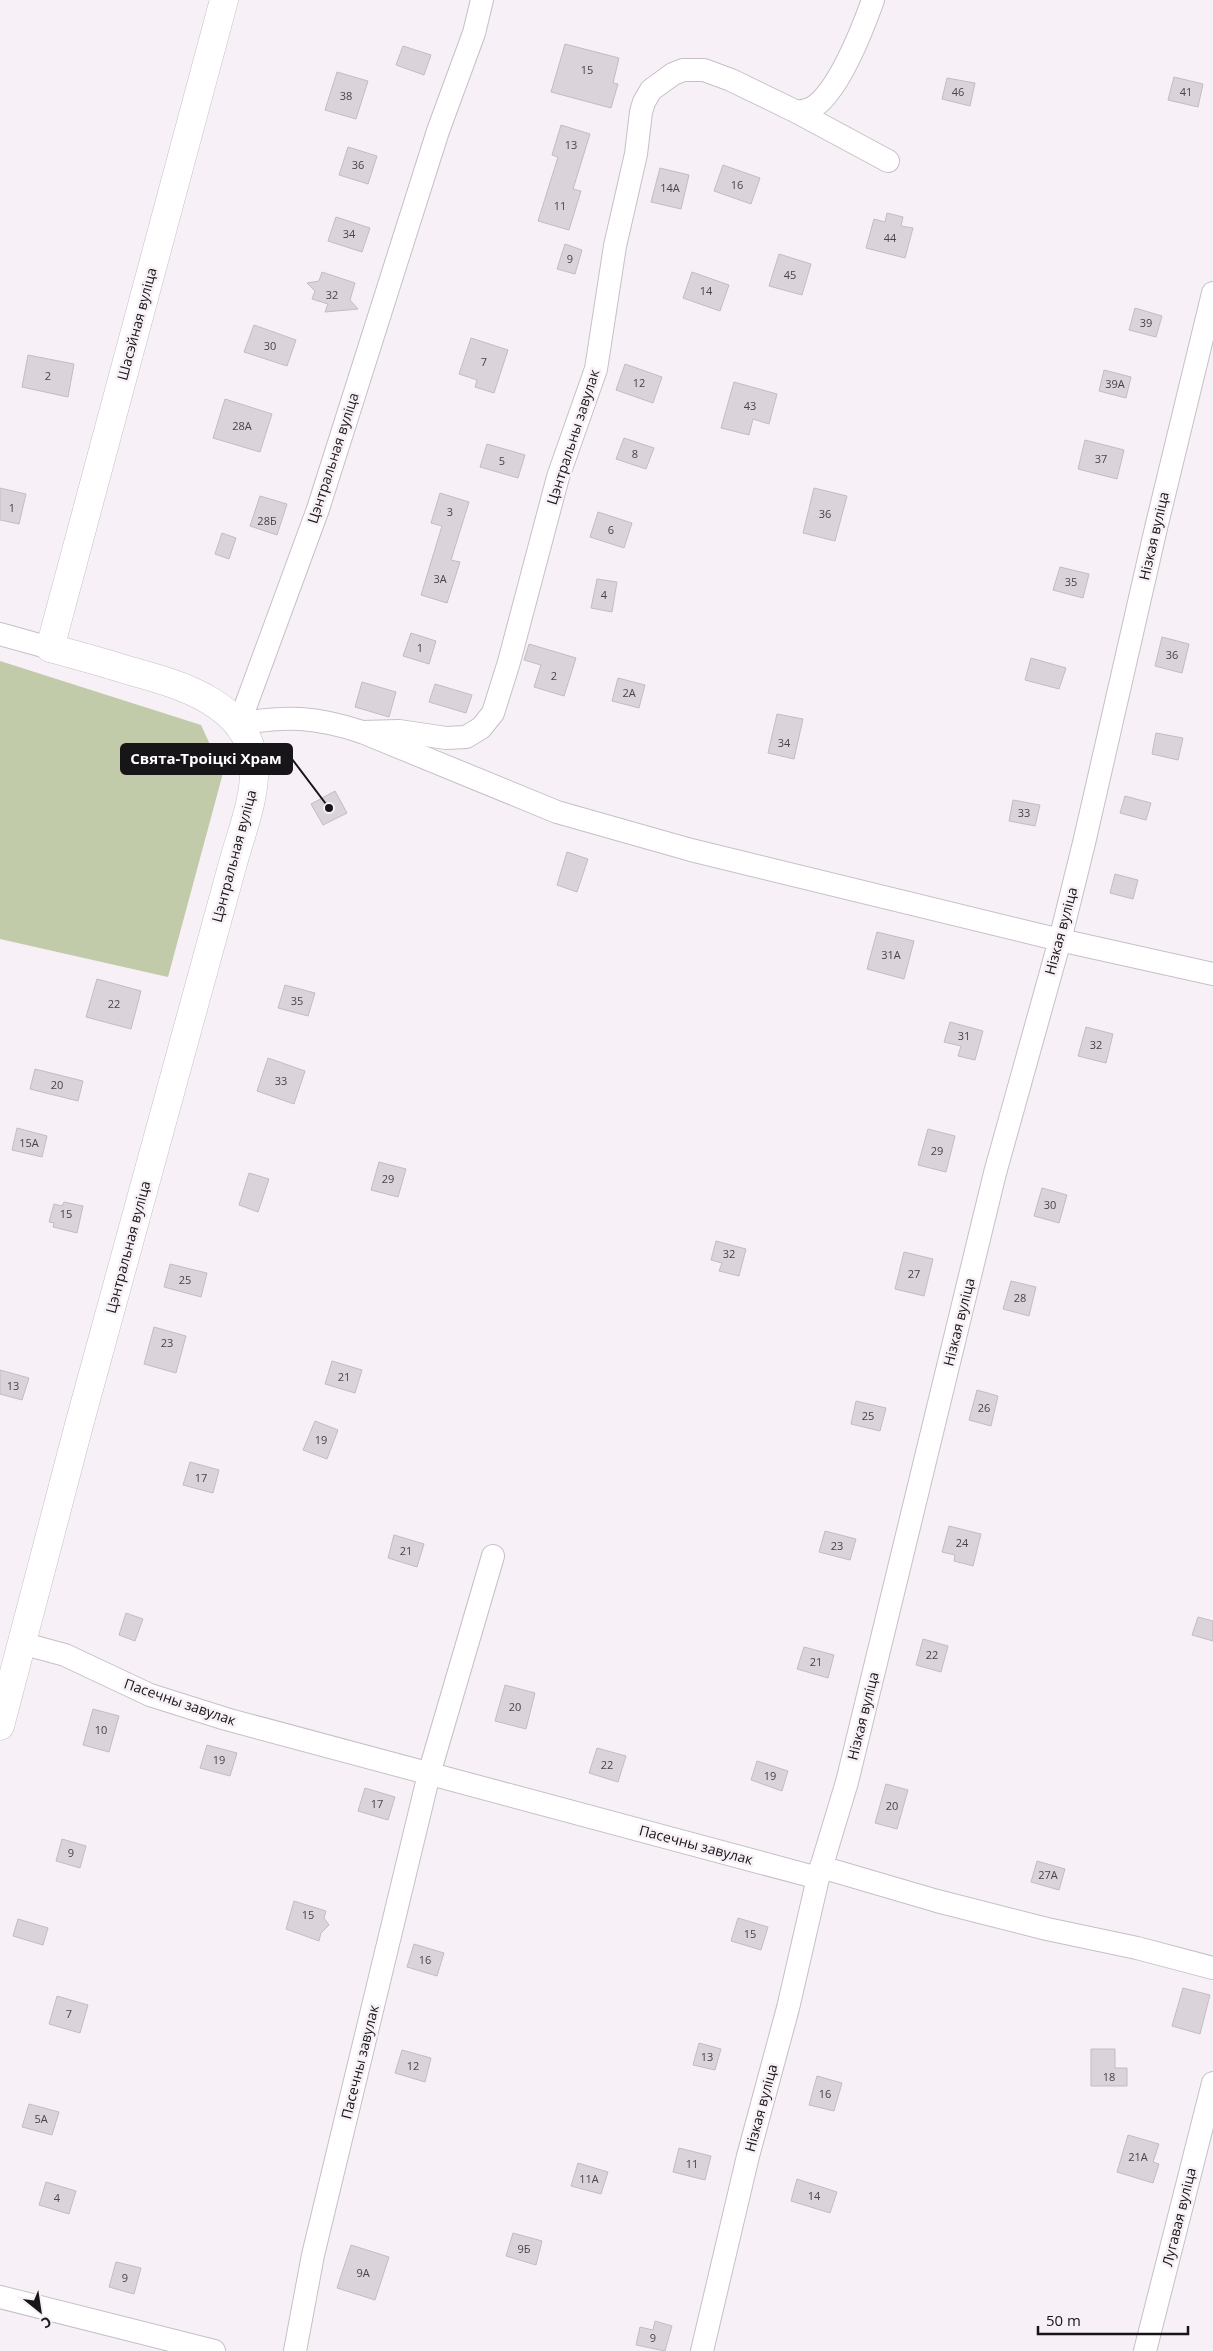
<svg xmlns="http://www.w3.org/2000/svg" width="1213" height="2351" viewBox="0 0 1213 2351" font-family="'Open Sans',sans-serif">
<rect width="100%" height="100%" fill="#f7f0f6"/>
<path fill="#c1caa9" d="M0,661L201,725L223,773L168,977L0,939Z"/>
<g fill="#dad3d9" stroke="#c3bdc2">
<path d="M565,44L619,58L613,83L618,84L611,108L551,92Z"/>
<path d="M403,46L431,55L424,75L396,65Z"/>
<path d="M337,72L368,81L356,119L325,110Z"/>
<path d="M1174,77L1203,84L1198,107L1168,100Z"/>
<path d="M947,78L975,83L970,106L942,99Z"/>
<path d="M561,125L590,134L573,189L581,191L569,230L538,221L558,157L552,155Z"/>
<path d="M348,147L377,156L368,184L339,175Z"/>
<path d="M723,165L760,178L751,204L714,191Z"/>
<path d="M660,168L689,175L681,209L651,202Z"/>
<path d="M887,213L903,217L901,226L913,228L905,258L866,248L874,219L885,222Z"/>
<path d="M336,217L370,228L362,252L328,241Z"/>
<path d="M565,244L582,250L575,274L557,269Z"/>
<path d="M779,254L811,264L802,295L769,286Z"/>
<path d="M322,272L355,283L350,300L358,309L325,312L328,304L312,299L315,291L307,283L319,281Z"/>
<path d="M692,272L729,285L720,311L683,298Z"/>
<path d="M1135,308L1162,316L1156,337L1129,330Z"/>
<path d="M254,325L296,340L287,366L244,352Z"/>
<path d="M471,338L508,350L494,393L475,387L477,380L459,374Z"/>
<path d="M28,355L74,364L68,397L22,387Z"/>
<path d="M625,364L662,377L653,403L616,390Z"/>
<path d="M1104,370L1131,377L1126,398L1099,391Z"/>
<path d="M734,382L777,394L769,424L753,419L749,435L721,428Z"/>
<path d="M225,399L272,414L260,452L213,438Z"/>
<path d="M624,438L654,448L646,469L616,459Z"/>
<path d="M1085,440L1124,450L1117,479L1078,469Z"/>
<path d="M487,444L525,455L518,478L480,467Z"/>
<path d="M0,488L26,494L19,524L0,520Z"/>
<path d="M814,488L847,496L835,541L803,533Z"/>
<path d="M440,493L469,502L451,560L460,562L447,603L421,595L442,526L431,523Z"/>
<path d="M260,496L287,504L277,535L250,526Z"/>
<path d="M598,512L632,523L624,548L590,537Z"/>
<path d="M222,533L236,538L229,559L215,554Z"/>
<path d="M1060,567L1089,574L1083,598L1053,590Z"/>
<path d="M597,579L617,582L612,612L591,608Z"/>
<path d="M411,633L436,641L429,664L403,656Z"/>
<path d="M1162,637L1189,644L1182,673L1155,666Z"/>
<path d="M529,644L576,658L564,696L534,687L541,665L524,660Z"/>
<path d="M1031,658L1066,668L1059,689L1025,680Z"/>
<path d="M618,678L645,685L639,708L612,701Z"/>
<path d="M362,682L396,692L389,717L355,707Z"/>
<path d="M435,684L472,695L466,713L429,702Z"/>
<path d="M777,714L803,719L794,759L768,753Z"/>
<path d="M1156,733L1183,738L1178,760L1152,754Z"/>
<path d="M335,791L347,813L323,825L311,804Z"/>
<path d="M1125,796L1151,803L1146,820L1120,813Z"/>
<path d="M1013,800L1040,805L1035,826L1009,821Z"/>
<path d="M567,852L588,859L577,892L557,885Z"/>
<path d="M1115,874L1138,880L1133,899L1110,893Z"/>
<path d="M877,932L914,941L904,979L867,969Z"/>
<path d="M97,979L141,991L131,1029L86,1017Z"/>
<path d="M285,985L315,993L308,1016L278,1008Z"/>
<path d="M950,1022L983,1031L975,1060L958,1056L961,1046L944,1042Z"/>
<path d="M1086,1027L1113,1034L1106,1063L1078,1056Z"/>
<path d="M268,1058L305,1071L294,1104L257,1091Z"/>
<path d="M35,1069L83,1081L78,1101L30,1089Z"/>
<path d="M17,1128L47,1136L42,1157L12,1150Z"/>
<path d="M928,1129L955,1136L946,1172L918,1165Z"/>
<path d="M379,1162L406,1169L398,1197L371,1190Z"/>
<path d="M249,1173L269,1179L258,1212L239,1205Z"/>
<path d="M1042,1188L1067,1195L1059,1223L1034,1216Z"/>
<path d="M64,1202L83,1206L77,1233L53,1227L54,1223L49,1222L54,1204L62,1206Z"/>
<path d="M716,1241L746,1249L739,1276L719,1271L722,1263L711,1260Z"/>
<path d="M904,1252L933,1259L924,1296L895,1289Z"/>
<path d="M170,1264L207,1273L201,1297L164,1287Z"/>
<path d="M1011,1281L1036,1287L1029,1316L1003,1309Z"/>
<path d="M154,1327L186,1336L176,1373L144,1364Z"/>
<path d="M332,1361L362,1370L355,1393L325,1384Z"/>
<path d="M0,1370L29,1378L22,1400L0,1394Z"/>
<path d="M977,1390L998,1396L991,1426L969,1420Z"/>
<path d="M856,1401L886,1408L880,1431L851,1424Z"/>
<path d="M315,1421L338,1430L327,1459L303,1450Z"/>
<path d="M190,1462L219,1470L213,1493L183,1485Z"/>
<path d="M949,1526L981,1534L973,1566L954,1561L955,1555L942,1552Z"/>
<path d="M825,1531L856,1539L850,1560L819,1552Z"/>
<path d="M394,1535L424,1544L417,1567L388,1558Z"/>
<path d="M126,1613L143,1619L135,1641L119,1635Z"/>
<path d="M1198,1617L1213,1621V1641L1192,1635Z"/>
<path d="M923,1639L948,1646L941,1672L916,1665Z"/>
<path d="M804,1647L834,1655L828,1678L797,1669Z"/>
<path d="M505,1685L535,1693L526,1729L495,1721Z"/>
<path d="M93,1709L119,1716L109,1752L83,1745Z"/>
<path d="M207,1745L237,1753L230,1776L200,1768Z"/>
<path d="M597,1748L626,1756L618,1782L589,1773Z"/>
<path d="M757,1761L788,1771L782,1791L751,1780Z"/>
<path d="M886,1784L908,1790L897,1829L875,1823Z"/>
<path d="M365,1788L395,1797L388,1820L358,1811Z"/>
<path d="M62,1839L86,1846L80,1868L56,1861Z"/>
<path d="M1037,1861L1065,1869L1059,1890L1031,1882Z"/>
<path d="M294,1901L326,1911L324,1918L329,1925L321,1933L319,1941L286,1929Z"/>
<path d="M738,1918L768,1927L761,1950L731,1941Z"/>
<path d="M18,1919L48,1928L43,1945L13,1936Z"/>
<path d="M414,1944L444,1953L437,1976L407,1967Z"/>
<path d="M1183,1988L1210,1995L1200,2034L1172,2026Z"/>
<path d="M57,1996L88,2005L80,2033L49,2024Z"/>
<path d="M699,2043L721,2049L715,2070L693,2065Z"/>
<path d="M1091,2049H1115V2068H1127V2086H1091Z"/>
<path d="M402,2050L431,2058L425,2082L395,2073Z"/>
<path d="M817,2076L842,2083L834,2111L809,2105Z"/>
<path d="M29,2104L59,2112L52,2135L22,2127Z"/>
<path d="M1128,2135L1159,2144L1153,2162L1159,2164L1153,2183L1117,2172Z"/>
<path d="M679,2148L711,2156L705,2180L673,2172Z"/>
<path d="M578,2163L608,2172L601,2194L571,2186Z"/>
<path d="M797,2179L837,2192L830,2213L791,2201Z"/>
<path d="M46,2182L76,2191L69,2214L39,2205Z"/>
<path d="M513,2233L542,2241L536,2265L506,2256Z"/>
<path d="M351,2245L389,2257L375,2300L337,2288Z"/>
<path d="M116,2262L141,2268L134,2294L109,2287Z"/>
<path d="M655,2321L672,2326L665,2351L636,2345L640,2327L653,2330Z"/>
</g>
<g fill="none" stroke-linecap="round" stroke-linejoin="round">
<defs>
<g id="minor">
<path d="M797,112C802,111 808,110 812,108C838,93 863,28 873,0"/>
<path d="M0,634L50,648"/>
<path d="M239,724C285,715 317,717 362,732L557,812L691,850L1060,940L1213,974"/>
<path d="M239,724L318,509L438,131L474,33L482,0"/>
<path d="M362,732L399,731L446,738L466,737L481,728L493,713L509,662L558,477L596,369L615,246L636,154L641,112L644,102L651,90L673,74L683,70H704L731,80L797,112L888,161"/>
<path d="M21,1643L65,1655L150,1695L226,1719L818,1878"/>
<path d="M821,1867L937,1901L1047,1929L1137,1948L1213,1968"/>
<path d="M0,2297L214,2351"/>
<path d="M295,2351L313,2255L429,1774L493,1556"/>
<path d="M702,2351L748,2156L788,2008L818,1878L847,1782L995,1173L1060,940L1084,843L1156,528L1213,293"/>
<path d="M1145,2351L1213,2083"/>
</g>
<path id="secondary" d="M0,1726L79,1425L233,863C241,834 256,796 254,766C250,703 178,684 127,670C102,662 76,655 50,648L224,0"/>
</defs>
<use href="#minor" stroke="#c6c0c6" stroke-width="24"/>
<use href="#secondary" stroke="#c6c0c6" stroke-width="29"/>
<use href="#minor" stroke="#fff" stroke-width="22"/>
<use href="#secondary" stroke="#fff" stroke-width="28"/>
</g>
<g text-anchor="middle" stroke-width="5" stroke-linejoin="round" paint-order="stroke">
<g font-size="11" fill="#484448">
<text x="587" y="74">15</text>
<text x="958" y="96">46</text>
<text x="1186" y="96">41</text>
<text x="346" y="100">38</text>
<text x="571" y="149">13</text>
<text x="358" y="169">36</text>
<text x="737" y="189">16</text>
<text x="670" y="192">14А</text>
<text x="560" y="210">11</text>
<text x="349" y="238">34</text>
<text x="890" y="242">44</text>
<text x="570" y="263">9</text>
<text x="790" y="279">45</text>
<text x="706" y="295">14</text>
<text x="332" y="299">32</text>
<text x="1146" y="327">39</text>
<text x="270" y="350">30</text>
<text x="484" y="366">7</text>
<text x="48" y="380">2</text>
<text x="639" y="387">12</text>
<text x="1115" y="388">39А</text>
<text x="750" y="410">43</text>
<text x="242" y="430">28А</text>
<text x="635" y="458">8</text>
<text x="1101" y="463">37</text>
<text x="502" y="465">5</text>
<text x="12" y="512">1</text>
<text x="450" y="516">3</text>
<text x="825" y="518">36</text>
<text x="267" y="525">28Б</text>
<text x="611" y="534">6</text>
<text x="440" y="583">3А</text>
<text x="1071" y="586">35</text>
<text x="604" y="599">4</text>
<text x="420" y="652">1</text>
<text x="1172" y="659">36</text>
<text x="554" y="680">2</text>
<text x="629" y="697">2А</text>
<text x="784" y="747">34</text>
<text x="1024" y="817">33</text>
<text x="891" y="959">31А</text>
<text x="297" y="1005">35</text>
<text x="114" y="1008">22</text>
<text x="964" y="1040">31</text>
<text x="1096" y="1049">32</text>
<text x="281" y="1085">33</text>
<text x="57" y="1089">20</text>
<text x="29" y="1147">15А</text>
<text x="937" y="1155">29</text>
<text x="388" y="1183">29</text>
<text x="1050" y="1209">30</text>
<text x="66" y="1218">15</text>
<text x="729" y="1258">32</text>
<text x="914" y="1278">27</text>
<text x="185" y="1284">25</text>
<text x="1020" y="1302">28</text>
<text x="167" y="1347">23</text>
<text x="344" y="1381">21</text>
<text x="13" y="1390">13</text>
<text x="984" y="1412">26</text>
<text x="868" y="1420">25</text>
<text x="321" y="1444">19</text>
<text x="201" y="1482">17</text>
<text x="962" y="1547">24</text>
<text x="837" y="1550">23</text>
<text x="406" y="1555">21</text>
<text x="932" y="1659">22</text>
<text x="816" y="1666">21</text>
<text x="515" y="1711">20</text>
<text x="101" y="1734">10</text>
<text x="219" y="1764">19</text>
<text x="607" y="1769">22</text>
<text x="770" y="1780">19</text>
<text x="377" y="1808">17</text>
<text x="892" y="1810">20</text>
<text x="71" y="1857">9</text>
<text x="1048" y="1879">27А</text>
<text x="308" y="1919">15</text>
<text x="750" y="1938">15</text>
<text x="425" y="1964">16</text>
<text x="69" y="2018">7</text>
<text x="707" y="2061">13</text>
<text x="413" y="2070">12</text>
<text x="1109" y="2081">18</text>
<text x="825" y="2098">16</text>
<text x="41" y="2123">5А</text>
<text x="1138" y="2161">21А</text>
<text x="692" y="2168">11</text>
<text x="589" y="2183">11А</text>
<text x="814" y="2200">14</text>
<text x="57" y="2202">4</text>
<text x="524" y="2253">9Б</text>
<text x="363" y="2277">9А</text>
<text x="125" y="2282">9</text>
<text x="653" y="2342">9</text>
</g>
<g font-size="14" fill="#171517" stroke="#f7f0f6">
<text transform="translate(137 324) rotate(-75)" y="5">Шасэйная вуліца</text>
<text transform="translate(573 437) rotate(-72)" y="5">Цэнтральны завулак</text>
<text transform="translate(333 458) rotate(-72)" y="5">Цэнтральная вуліца</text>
<text transform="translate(1154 536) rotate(-77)" y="5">Нізкая вуліца</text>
<text transform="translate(234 856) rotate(-75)" y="5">Цэнтральная вуліца</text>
<text transform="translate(1061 931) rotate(-75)" y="5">Нізкая вуліца</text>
<text transform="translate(128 1247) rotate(-75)" y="5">Цэнтральная вуліца</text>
<text transform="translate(959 1322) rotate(-76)" y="5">Нізкая вуліца</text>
<text transform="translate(180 1702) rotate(19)" y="5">Пасечны завулак</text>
<text transform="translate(863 1716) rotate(-76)" y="5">Нізкая вуліца</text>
<text transform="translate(696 1845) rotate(15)" y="5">Пасечны завулак</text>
<text transform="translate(360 2062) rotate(-76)" y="5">Пасечны завулак</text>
<text transform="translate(761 2108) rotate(-75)" y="5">Нізкая вуліца</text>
<text transform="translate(1179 2217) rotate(-76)" y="5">Лугавая вуліца</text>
</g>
</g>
<path fill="none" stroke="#171517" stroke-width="2" d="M329 808L292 759"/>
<circle fill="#171517" stroke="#f7f0f6" stroke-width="2" cx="329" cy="808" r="5"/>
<rect fill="#171517" stroke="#171517" stroke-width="2" x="121" y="744" width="171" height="30" rx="5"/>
<g font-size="15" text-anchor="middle" font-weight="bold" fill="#fff">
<text x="206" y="764">Свята-Троіцкі Храм</text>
</g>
<g transform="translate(40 2311) rotate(150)" stroke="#f7f0f6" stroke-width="4" paint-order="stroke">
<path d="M0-4L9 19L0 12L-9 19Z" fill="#171517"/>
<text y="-8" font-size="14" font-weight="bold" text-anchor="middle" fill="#171517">С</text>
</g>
<path d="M1038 2326v8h150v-8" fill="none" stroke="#171517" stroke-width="2.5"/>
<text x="1046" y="2326" font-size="15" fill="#171517" stroke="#f7f0f6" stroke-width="4" paint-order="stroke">50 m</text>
</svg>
